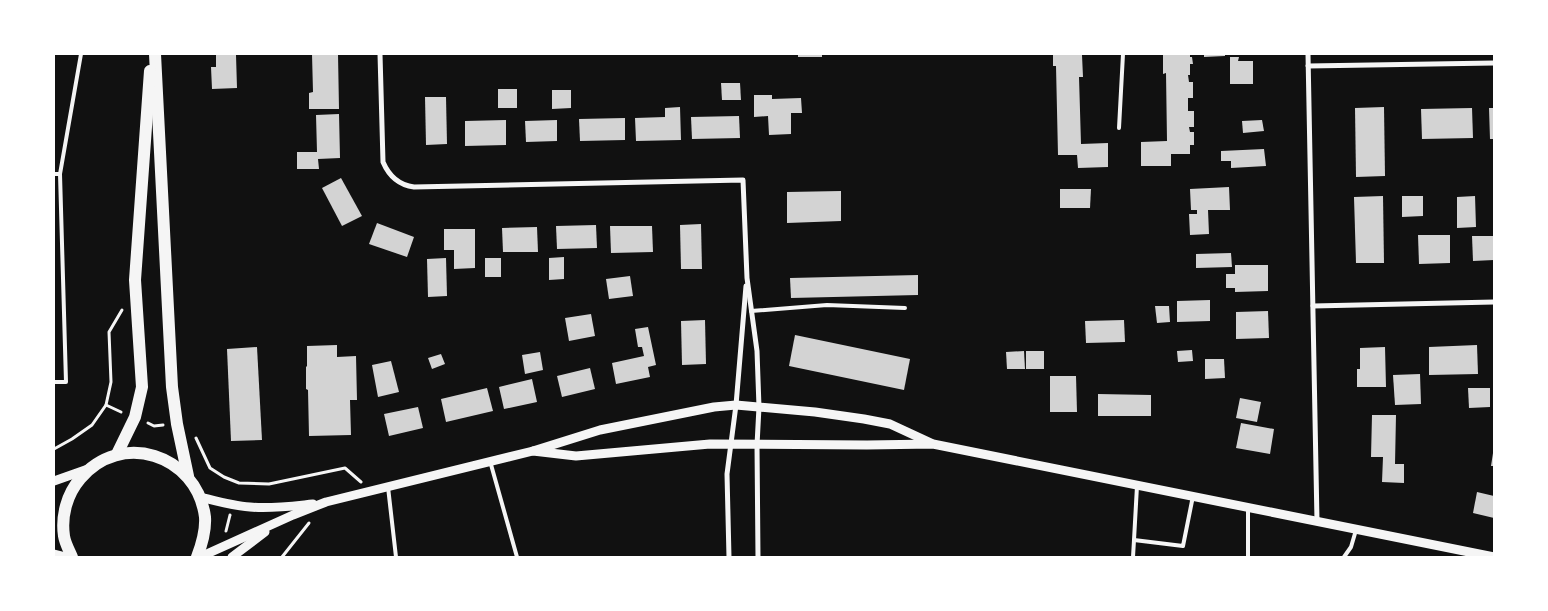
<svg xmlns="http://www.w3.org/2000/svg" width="1548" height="611" viewBox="0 0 1548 611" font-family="Arial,sans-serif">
<rect width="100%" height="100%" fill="#111"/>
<g fill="#d3d3d3">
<path d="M312,54H338L339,109H309V93L313,92Z"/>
<rect x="798" y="54" width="24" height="3"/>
<path d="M1163,54H1190V57H1192L1193,64H1190V75H1188L1189,82H1193V98H1188V111H1194V127H1189L1190,132H1194V145H1190V154H1171V166H1141V142L1167,141L1166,73L1163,74Z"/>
<path d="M1204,54H1225V56L1204,57Z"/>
<path d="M216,55H236L237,88L212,89L211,67H216Z"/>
<path d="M1053,55H1082L1083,77H1079L1081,144L1108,143V167L1078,168L1077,155H1058L1056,66H1053Z"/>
<path d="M1230,57H1239L1238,61H1253V84H1230Z"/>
<path d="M721,83H740L741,100H722Z"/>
<rect x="498" y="89" width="19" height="19"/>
<path d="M552,90H571V108L552,109Z"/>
<path d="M754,95H772V99L801,98L802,113H791V134L769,135L768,116L754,117Z"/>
<path d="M425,97H446L447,144L426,145Z"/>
<path d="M680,107L681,140L636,141L635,118L665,117V108Z"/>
<path d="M1384,107L1385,176L1356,177L1355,108Z"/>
<path d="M1472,108L1473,138L1422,139L1421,109Z"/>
<path d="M1489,108H1494V139H1490Z"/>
<path d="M339,114L340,158L318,159L319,169H297V152H317L316,115Z"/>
<path d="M739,116L740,138L692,139L691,117Z"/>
<path d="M625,118V140L580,141L579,119Z"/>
<path d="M506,120V145L465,146V121Z"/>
<path d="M557,120V141L526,142L525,121Z"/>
<path d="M1262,120L1264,131L1243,133L1242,121Z"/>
<path d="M1264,149L1266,166L1231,168V161H1221V151Z"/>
<path d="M341,178L362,216L342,226L322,188Z"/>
<path d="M1229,187L1230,210H1208L1209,234L1190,235L1189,214H1197V210H1191L1190,189Z"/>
<path d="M1060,189H1091L1090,208H1060Z"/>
<path d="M841,191V221L787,223V192Z"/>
<path d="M1383,196L1384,263H1356L1354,197Z"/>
<path d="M1402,196H1423V216L1402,217Z"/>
<path d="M1475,196L1476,227L1457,228V197Z"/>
<path d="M377,223L414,237L407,257L369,244Z"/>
<path d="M701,224L702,269H681L680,225Z"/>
<path d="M596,225L597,248L557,249L556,226Z"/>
<path d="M610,226H652L653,252L611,253Z"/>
<path d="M537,227L538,252H503L502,228Z"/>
<path d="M444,229H475V268L454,269V250H444Z"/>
<path d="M1418,235H1450V263L1419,264Z"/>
<path d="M1472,236H1494V260L1473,261Z"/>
<path d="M1231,253L1232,267L1196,268V254Z"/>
<path d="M564,257V279L549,280V258Z"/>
<path d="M446,258L447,296L428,297L427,259Z"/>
<rect x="485" y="258" width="16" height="19"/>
<path d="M1235,265H1268V291L1235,292V288H1226V274H1235Z"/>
<path d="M918,275V295L791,298L790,278Z"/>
<path d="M630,276L633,296L609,299L606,279Z"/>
<path d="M1210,300V321L1177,322V301Z"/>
<path d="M1155,306H1169L1170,322L1157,323Z"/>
<path d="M1268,311L1269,338L1236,339V312Z"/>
<path d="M591,314L595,336L569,341L565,318Z"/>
<path d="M705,320L706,364L682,365L681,321Z"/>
<path d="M1124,320L1125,342L1086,343L1085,321Z"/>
<path d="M648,327L656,365L648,367L650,377L616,384L612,363L644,356L642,347H638L635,329Z"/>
<path d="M795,335L910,359L904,390L789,366Z"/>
<path d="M337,345V357L356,356L357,400H350L351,435L309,436L308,390L306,389V366L307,367V346Z"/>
<path d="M1477,345L1478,374L1429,375V347Z"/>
<path d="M257,347L262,440L231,441L227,349Z"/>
<path d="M1385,347L1386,387H1357V369H1360V348Z"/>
<path d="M1192,350L1193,361L1178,362L1177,351Z"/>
<path d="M1024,351L1025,369H1007L1006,352Z"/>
<rect x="1026" y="351" width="18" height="18"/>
<path d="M540,352L543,370L525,374L522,355Z"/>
<path d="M441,354L445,364L432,369L428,358Z"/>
<path d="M1205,359H1224L1225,378L1205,379Z"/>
<path d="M391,361L399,392L378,397L372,365Z"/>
<path d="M590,368L595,389L562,397L557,376Z"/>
<path d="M1420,374L1421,404L1395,405L1393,375Z"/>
<path d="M1050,376H1076L1077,412H1050Z"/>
<path d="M532,379L537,402L504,409L499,387Z"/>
<path d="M487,388L493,411L446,422L441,399Z"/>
<path d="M1468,388H1490V407L1469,408Z"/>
<path d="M1098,394L1151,395V416H1098Z"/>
<path d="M1240,398L1261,402L1257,422L1236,418Z"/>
<path d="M418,407L423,428L389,436L384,414Z"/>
<path d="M1372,415H1396L1395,464H1404V483L1382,482L1383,457H1371Z"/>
<path d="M1241,423L1274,429L1270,454L1236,448Z"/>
<path d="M1493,453H1494V466H1491Z"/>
<path d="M1477,492L1494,496V518L1473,513Z"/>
</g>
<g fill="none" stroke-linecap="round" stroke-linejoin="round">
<g stroke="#f5f5f5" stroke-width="3">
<path d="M106,405L121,412"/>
<path d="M148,423L154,426L163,425"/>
<path d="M196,438L210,468L224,477L239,483L269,484L345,468L361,482"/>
<path d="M54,449L72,439L92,425L106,405L111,382L109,332L122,310"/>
<path d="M226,531L230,515"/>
<path d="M282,557L309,523"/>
</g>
<g stroke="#f5f5f5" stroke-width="4">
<path d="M1119,128L1123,54"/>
<path d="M54,174H60L81,54"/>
<path d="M751,311L827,305L905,308"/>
<path d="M54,382H66L60,174"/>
<path d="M490,461L517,557"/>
<path d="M1137,486L1134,540L1183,546L1193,496"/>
<path d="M388,487L396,557"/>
<path d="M1133,557L1134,540"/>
<path d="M1248,557V509"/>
<path d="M1344,557L1351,547L1356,530"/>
</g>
<g stroke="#f5f5f5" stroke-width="5">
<path d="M380,54L383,162C389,176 398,185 414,187L743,180L747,278L757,351L759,407L757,445L758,557"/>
<path d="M1308,54L1317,521"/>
<path d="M1308,66L1494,63"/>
<path d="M1313,306L1494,302"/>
<path d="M729,557L727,474L736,405L746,286"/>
</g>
<g stroke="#f5f5f5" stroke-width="9">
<path d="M533,451L576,456L710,444L867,445L933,444L1494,557"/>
<path d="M54,481L88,469"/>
<path d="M200,497C216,501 233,506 250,507C271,509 293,506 313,504"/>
<path d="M54,554L66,557"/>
<path d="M200,557L293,515L326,502L533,451L600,430L714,407L736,405L815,412L864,419L890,424L931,443"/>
<path d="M232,557L265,532"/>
</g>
<g stroke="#f5f5f5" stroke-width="12">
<path d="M155,54L172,387L177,424L188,476"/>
<path d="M117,454L135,417L142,387L135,280L150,71"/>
<path d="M72,557C69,550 65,543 64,536C61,516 67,494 80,479C120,430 197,454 205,517C206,531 202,544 197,557"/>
</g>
</g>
<rect width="1548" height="611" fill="none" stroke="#ffffff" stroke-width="110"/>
</svg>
